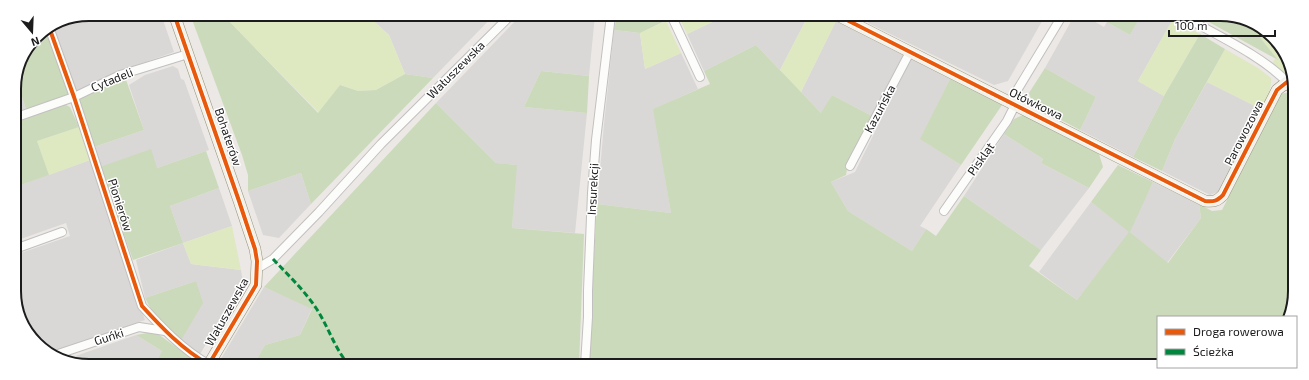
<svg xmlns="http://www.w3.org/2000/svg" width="1309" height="380" viewBox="0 0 1309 380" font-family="'Exo 2',sans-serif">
<rect width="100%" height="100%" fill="#ebe8e5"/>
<g fill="#dad8d6">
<path d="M89,14H161L174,52L123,70L75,92L53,24L60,20Z"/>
<path d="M521,15H595L589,76L541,71L524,107L587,113L575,233L512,228L516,165L496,163L436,103Z"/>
<path d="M727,15L808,16L780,70L756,45L704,71L687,34Z"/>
<path d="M871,16H1045L1008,81L994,85L868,23Z"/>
<path d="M1074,16H1085L1104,27L1107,22L1130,35L1141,16H1168L1173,19L1138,81L1164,96L1133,157L1080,130L1096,97L1045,68Z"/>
<path d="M836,21L903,55L872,116L832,95L822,114L801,92Z"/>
<path d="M614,30L640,33L645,69L681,53L698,89L654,109L671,213L597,204L604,124Z"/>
<path d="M911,59L950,79L921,139L961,165L920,226L926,229L912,251L848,211L831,182L855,172Z"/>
<path d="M173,66L178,69L181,79L184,80L209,150L157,168L100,167L94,147L144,130L129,85L145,75Z"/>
<path d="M16,79L26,109L14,113V84Z"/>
<path d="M1207,82L1261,109L1220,191L1210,195L1162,171L1175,139Z"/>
<path d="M1004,134L1043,159L1041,163L1089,188L1041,250L964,196Z"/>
<path d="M90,160L145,320L50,352L36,344L15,306V255L70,236L66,223L15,241V187Z"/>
<path d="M301,173L311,204L279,238L263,235L248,191Z"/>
<path d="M1153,182L1199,204L1201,218L1167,263L1130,232L1077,300L1039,272L1091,202L1129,231Z"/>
<path d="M219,188L232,226L183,243L191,264L241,270L243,283L200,354L180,342L196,281L145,298L136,260L183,243L170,206Z"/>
<path d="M264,287L312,308L300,335L265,345L254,364H222L219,362Z"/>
<path d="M136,335L162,351L155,364H70L64,360Z"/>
</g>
<path fill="#d9d8d6" d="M367,15H494L433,78L405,74L389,35Z"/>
<g fill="#dee9c2">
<path d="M222,14L367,15L389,35L405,74L376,90L358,91L340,85L319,113Z"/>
<path d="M678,15H727L687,34Z"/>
<path d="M808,16H826L836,21L801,92L780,70Z"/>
<path d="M1173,19L1200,34L1164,96L1138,81Z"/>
<path d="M666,21L681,53L645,69L640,33Z"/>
<path d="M1247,21L1276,39L1294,74V83L1271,65L1275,59H1277Z"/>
<path d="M1225,49L1258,68L1271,78C1272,90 1266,99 1261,109L1207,82Z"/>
<path d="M79,127L90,160L49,175L37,141Z"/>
<path d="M232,226L241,270L191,264L183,243Z"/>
</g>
<g fill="#cbdaba">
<path d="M190,14H222L318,113L340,85L358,91L376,90L405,74L433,78L311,204L301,173L248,191V175L242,155Z"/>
<path d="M617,15H670L671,18L640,33L614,30Z"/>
<path d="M1096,16H1141L1130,35Z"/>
<path d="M1198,16H1239L1247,21L1278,60Z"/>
<path d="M47,30L69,94L26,109L16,79L36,36Z"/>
<path d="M1200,34L1225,49L1175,139L1162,171L1133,157L1164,96Z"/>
<path d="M756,45L821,113L832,95L872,116L848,163L846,175L831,182L848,211L912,251L926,229L936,236L964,196L1041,250L1029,266L1077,300L1129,232L1091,202L1118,165L1153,182L1130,232L1168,263L1201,218L1199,204L1212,211L1222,210L1281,94L1289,92L1293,98V310L1288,317H1158V366L588,365L597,204L671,213L653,109L710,84L704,71Z"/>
<path d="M1045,68L1096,97L1080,130L1033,105L1029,93Z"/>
<path d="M541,71L589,76L587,113L524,107Z"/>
<path d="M125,77L144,130L94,147L78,98Z"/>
<path d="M950,79L1002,105L961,165L920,139Z"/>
<path d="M436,103L496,163L517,165L512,228L584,234L579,365L254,364L265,345L300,335L312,309L264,287Z"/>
<path d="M64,104L70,107L79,127L37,141L49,175L15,187L14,122Z"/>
<path d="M1023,115L1099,154L1103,167L1089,188L1041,163L1043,159L1004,134L1014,119Z"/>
<path d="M151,149L157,168L206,151L219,188L170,206L183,243L133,260L100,167Z"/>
<path d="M196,281L203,303L180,342L152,311L145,298Z"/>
<path d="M147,333L158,334L195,361L194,364H155L162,351L136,335Z"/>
</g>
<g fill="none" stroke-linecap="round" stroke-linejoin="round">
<defs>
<g id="street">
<path d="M671,15L700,77"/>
<path d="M1183,16C1216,35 1261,55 1287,82"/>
<path d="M49,27L74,97L142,306C162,328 182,349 208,364"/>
<path d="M1010,102L1062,16"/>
<path d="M14,118L74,97L120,75L188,54"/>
<path d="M850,166L910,52"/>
<path d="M944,211L1007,121L1015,105"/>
<path d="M15,249L62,232"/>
<path d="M258,268L273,259L319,212L381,144L511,15"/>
<path d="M55,355L139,327L165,331"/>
<path d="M585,365L588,317V291L592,193L596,140L611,15"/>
</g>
<g id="secondary">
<path d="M174,14L239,201L255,249L257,261L256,285L209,364"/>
<path d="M839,16L1205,201C1214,202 1217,201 1223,195L1277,90L1287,82L1294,90"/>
</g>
</defs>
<use href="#street" stroke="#c2c0bf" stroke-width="10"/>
<use href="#secondary" stroke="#95927c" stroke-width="12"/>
<use href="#street" stroke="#fcfcfb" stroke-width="8"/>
<use href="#secondary" stroke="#f3f1e9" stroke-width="11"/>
<path stroke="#00873e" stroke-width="3" stroke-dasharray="6 3" stroke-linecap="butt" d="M273,259C288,275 304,290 316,308C328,326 334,347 348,364"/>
<defs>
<g id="cycleway">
<path d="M174,14L239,201L255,249L257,261L256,285L209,364"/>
<path d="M839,16L1205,201C1214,202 1217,201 1223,195L1277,90L1287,82"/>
<path d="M49,27L74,97L142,306C162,328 182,349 208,364"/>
</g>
</defs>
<use href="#cycleway" stroke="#fff" stroke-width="6"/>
<use href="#cycleway" stroke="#e8590c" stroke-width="4"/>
</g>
<g text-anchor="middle" stroke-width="3" stroke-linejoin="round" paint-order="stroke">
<g font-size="12" fill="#1c1c1c" stroke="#fff">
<text transform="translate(456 70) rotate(-45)" y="4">Wałuszewska</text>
<text transform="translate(112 80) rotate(-22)" y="4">Cytadeli</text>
<text transform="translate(1036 104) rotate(26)" y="4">Ołówkowa</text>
<text transform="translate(880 109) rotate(-62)" y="4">Kazuńska</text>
<text transform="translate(1244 133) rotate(-63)" y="4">Parowozowa</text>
<text transform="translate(228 137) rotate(71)" y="4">Bohaterów</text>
<text transform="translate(981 159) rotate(-55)" y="4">Piskląt</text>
<text transform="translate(593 189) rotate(-87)" y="4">Insurekcji</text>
<text transform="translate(120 205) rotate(72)" y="4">Pionierów</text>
<text transform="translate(227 312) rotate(-61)" y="4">Wałuszewska</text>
<text transform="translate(109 337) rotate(-18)" y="4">Guńki</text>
</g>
</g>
<path d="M0 0H1309V380H0ZM89 21H1220A68 68 0 0 1 1288 89V291A68 68 0 0 1 1220 359H89A68 68 0 0 1 21 291V89A68 68 0 0 1 89 21Z" fill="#fff" fill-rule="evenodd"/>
<path fill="none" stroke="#1c1c1c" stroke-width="2" d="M89 21H1220A68 68 0 0 1 1288 89V291A68 68 0 0 1 1220 359H89A68 68 0 0 1 21 291V89A68 68 0 0 1 89 21Z"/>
<rect x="1157" y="316" width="140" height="52" fill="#ffffff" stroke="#a4a4a4"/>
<rect x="1165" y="329" width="20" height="6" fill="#e8590c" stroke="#a4a4a4"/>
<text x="1193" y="336" font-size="12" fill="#1c1c1c">Droga rowerowa</text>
<rect x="1165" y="349" width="20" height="6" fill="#00873e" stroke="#a4a4a4"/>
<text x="1193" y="356" font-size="12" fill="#1c1c1c">Ścieżka</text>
<g transform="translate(32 32) rotate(161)" stroke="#ffffff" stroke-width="3" paint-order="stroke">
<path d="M0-3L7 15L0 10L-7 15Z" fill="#1c1c1c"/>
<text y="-6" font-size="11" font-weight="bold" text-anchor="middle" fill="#1c1c1c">N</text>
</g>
<path d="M1169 30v6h106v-6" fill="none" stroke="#1c1c1c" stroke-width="2"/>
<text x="1175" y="30" font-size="12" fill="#1c1c1c" stroke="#ffffff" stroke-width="3" paint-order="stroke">100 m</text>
</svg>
